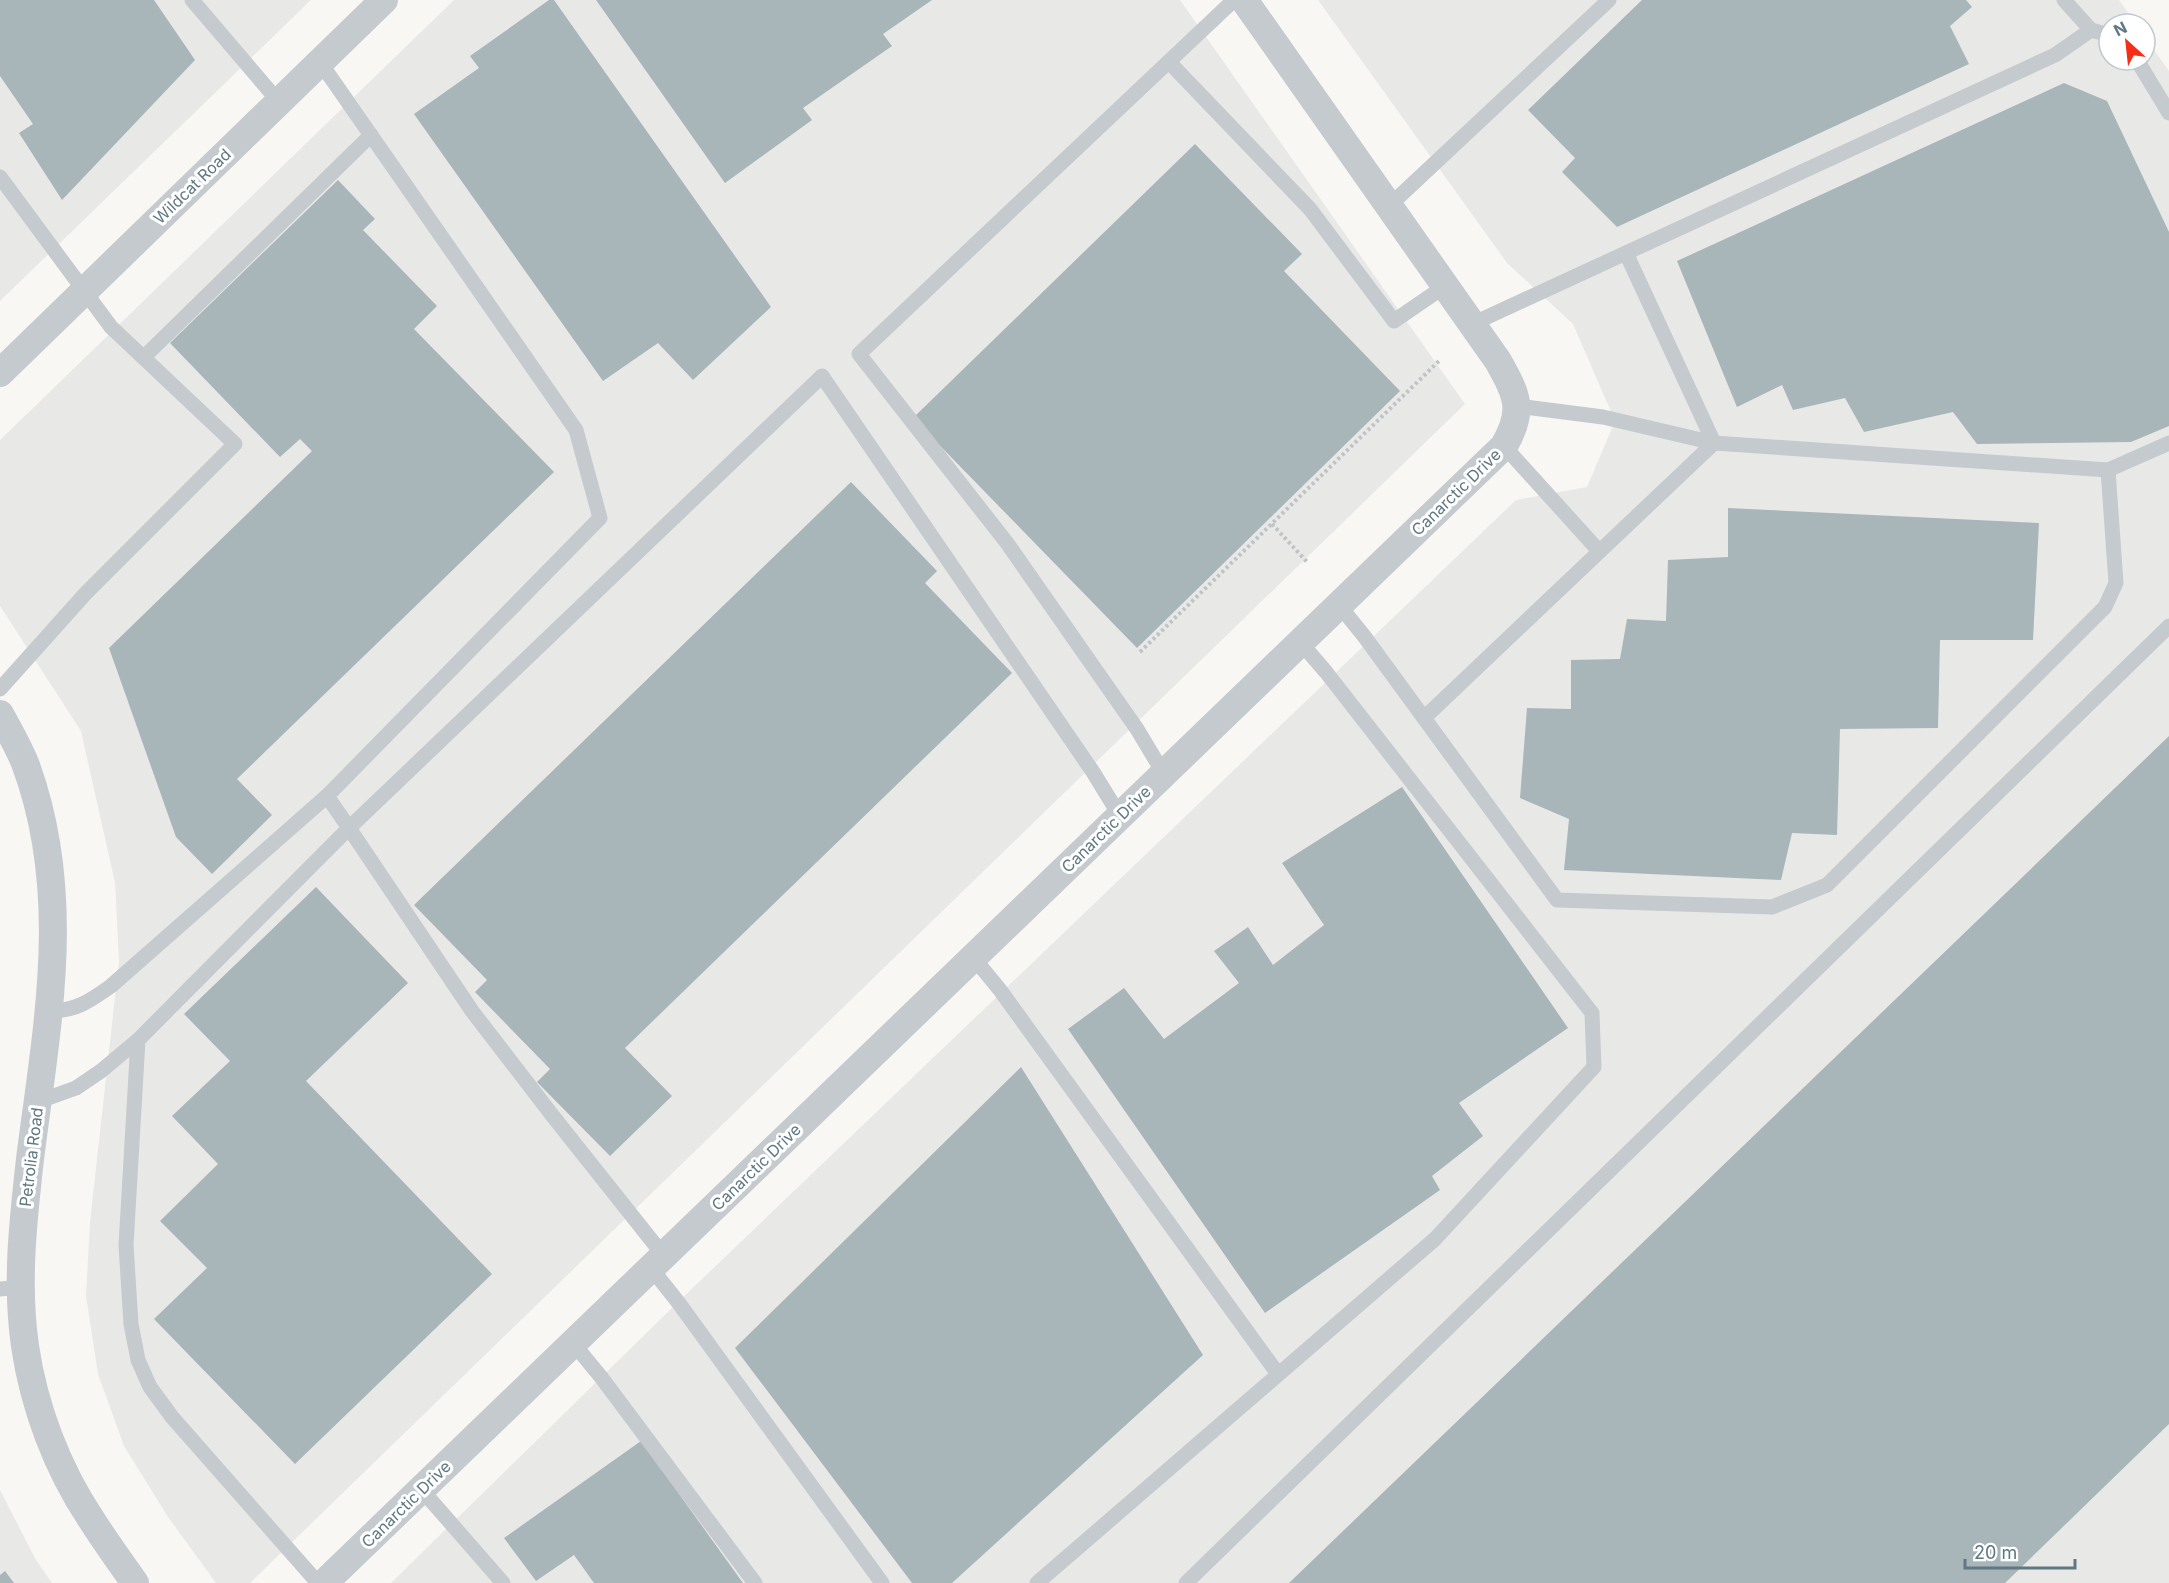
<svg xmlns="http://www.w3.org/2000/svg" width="2169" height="1583" viewBox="0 0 2169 1583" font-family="Inter,sans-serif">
<rect width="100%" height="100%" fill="#f8f7f4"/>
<g fill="#e8e9e7">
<path d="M0,0H311L0,301Z"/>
<path d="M454,0H1180L1465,404L250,1583H216L168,1517L124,1446L98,1374L86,1296L90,1222L119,961L115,883L81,731L0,606V440Z"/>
<path d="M1318,0H2119L2136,24H2109V60H2145V37L2169,71V1583H391L678,1302L1516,500L1587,487L1615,421L1573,324L1507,263Z"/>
<path d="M0,1490L36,1560L52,1583H0Z"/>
</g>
<g fill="#a8b5b9">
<path d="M0,0H154L195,60L62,200L19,133L33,124L0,76Z"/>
<path d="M549,0H554L771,307L693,380L658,343L603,381L414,114L479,68L470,56Z"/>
<path d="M596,0H932L883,34L892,46L803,108L812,120L725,183Z"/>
<path d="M1642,0H1966L1972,7L1950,26L1969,64L1617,227L1562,172L1575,158L1528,110Z"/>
<path d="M2064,83L2107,101L2169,232V426L2131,442L1977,444L1953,412L1864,432L1845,398L1793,410L1782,385L1737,407L1677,261Z"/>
<path d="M1195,144L1302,254L1284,271L1400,391L1137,648L913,418Z"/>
<path d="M338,180L375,219L363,230L437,306L414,329L554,472L237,779L272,815L212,874L176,837L109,648L312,451L300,439L280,457L170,343Z"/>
<path d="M851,482L937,571L925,583L1012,673L625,1048L672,1096L610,1156L537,1082L550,1069L475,992L487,980L414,905Z"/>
<path d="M1728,508L2039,523L2033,640H1940L1938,728L1840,729L1837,835L1792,833L1781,880L1564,870L1569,819L1520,798L1527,708L1571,709V660L1620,659L1627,619L1666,621L1668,560L1728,557Z"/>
<path d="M2169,736V1424L2005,1583H1289Z"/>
<path d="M1402,787L1568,1028L1459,1103L1483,1136L1432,1176L1440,1190L1265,1313L1068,1029L1124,988L1164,1039L1239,983L1214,951L1248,927L1273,965L1324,925L1282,863Z"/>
<path d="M316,887L408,983L306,1081L492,1274L295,1464L154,1319L207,1268L160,1221L218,1164L172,1116L230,1061L184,1014Z"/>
<path d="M1021,1067L1203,1355L952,1583H912L735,1348Z"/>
<path d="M641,1441L743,1583H594L574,1555L536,1581L504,1538Z"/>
<path d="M5,1571L14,1583H0V1575Z"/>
</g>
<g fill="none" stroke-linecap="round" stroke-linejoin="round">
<g stroke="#c0c3c5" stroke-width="4" stroke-dasharray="3 3" stroke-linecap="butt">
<path d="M1272,524L1308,563"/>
<path d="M1140,652L1440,360"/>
</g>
<g stroke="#c4cacd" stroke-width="15">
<path d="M192,0L279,102"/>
<path d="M2091,30L2109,35"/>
<path d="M2137,60L2169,113"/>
<path d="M1169,62L1310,209L1394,321L1445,286"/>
<path d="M0,177L111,327L235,444L85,594L0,689"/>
<path d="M1389,206L1609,0"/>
<path d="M1472,324L2055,55L2091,30L2064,0"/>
<path d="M144,357L371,135"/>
<path d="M1517,406L1603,417L1714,443L2108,470L2169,443"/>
<path d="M1504,446L1599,551"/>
<path d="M1339,605L1364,636L1557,900L1772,907L1827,885L2105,607L2116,583L2108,470"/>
<path d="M1424,718L1714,443L1626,253"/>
<path d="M1164,774L1137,729L1007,543L859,354L1234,0"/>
<path d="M973,957L1000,990L1278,1374"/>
<path d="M49,1011C76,1011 90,1001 111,986L327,796L600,518L576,430L320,62"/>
<path d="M37,1102L76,1088L101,1071L138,1040"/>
<path d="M664,1256L552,1115L472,1011L349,828L822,376L1093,772L1120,816"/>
<path d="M651,1268L678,1302L882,1583"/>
<path d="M0,1289L20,1287"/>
<path d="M573,1343L601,1377L755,1583"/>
<path d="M421,1489L503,1583"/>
<path d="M318,1583L172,1417L150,1387L138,1360L131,1324L126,1245L138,1040L349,828L327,796"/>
<path d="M1037,1583L1435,1239L1594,1067L1592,1013L1326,672L1301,643"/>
<path d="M1186,1583L2169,626"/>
</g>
<g stroke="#c4cacd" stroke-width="28">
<path d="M0,373L384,0"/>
<path d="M0,714C9,730 18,746 25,763C74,894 47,1025 30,1159C23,1221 16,1284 25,1346C34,1407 57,1468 91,1519C105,1541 120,1562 135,1583"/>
<path d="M324,1583L1504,446C1525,410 1517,395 1498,361L1244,0"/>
</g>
</g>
<g text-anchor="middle" stroke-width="6" stroke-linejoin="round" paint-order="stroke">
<g font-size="16" fill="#5f7882" stroke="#fff">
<text transform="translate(192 186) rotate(-44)" y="6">Wildcat Road</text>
<text transform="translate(1456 492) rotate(-44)" y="6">Canarctic Drive</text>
<text transform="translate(1106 829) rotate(-44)" y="6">Canarctic Drive</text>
<text transform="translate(31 1157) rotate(-83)" y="6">Petrolia Road</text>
<text transform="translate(756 1167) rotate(-44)" y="6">Canarctic Drive</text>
<text transform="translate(406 1504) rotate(-44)" y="6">Canarctic Drive</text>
</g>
</g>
<g transform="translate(2127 42) rotate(333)"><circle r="28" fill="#ffffff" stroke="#bfc9cd" stroke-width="1.5"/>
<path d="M0-4.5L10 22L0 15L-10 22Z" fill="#f42e17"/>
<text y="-9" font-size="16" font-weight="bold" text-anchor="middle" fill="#5f7882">N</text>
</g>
<path d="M1965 1559v9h110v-9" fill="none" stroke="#5f7882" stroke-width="3"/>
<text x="1974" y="1559" font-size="18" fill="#5f7882" stroke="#ffffff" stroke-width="4.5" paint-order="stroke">20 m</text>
</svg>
